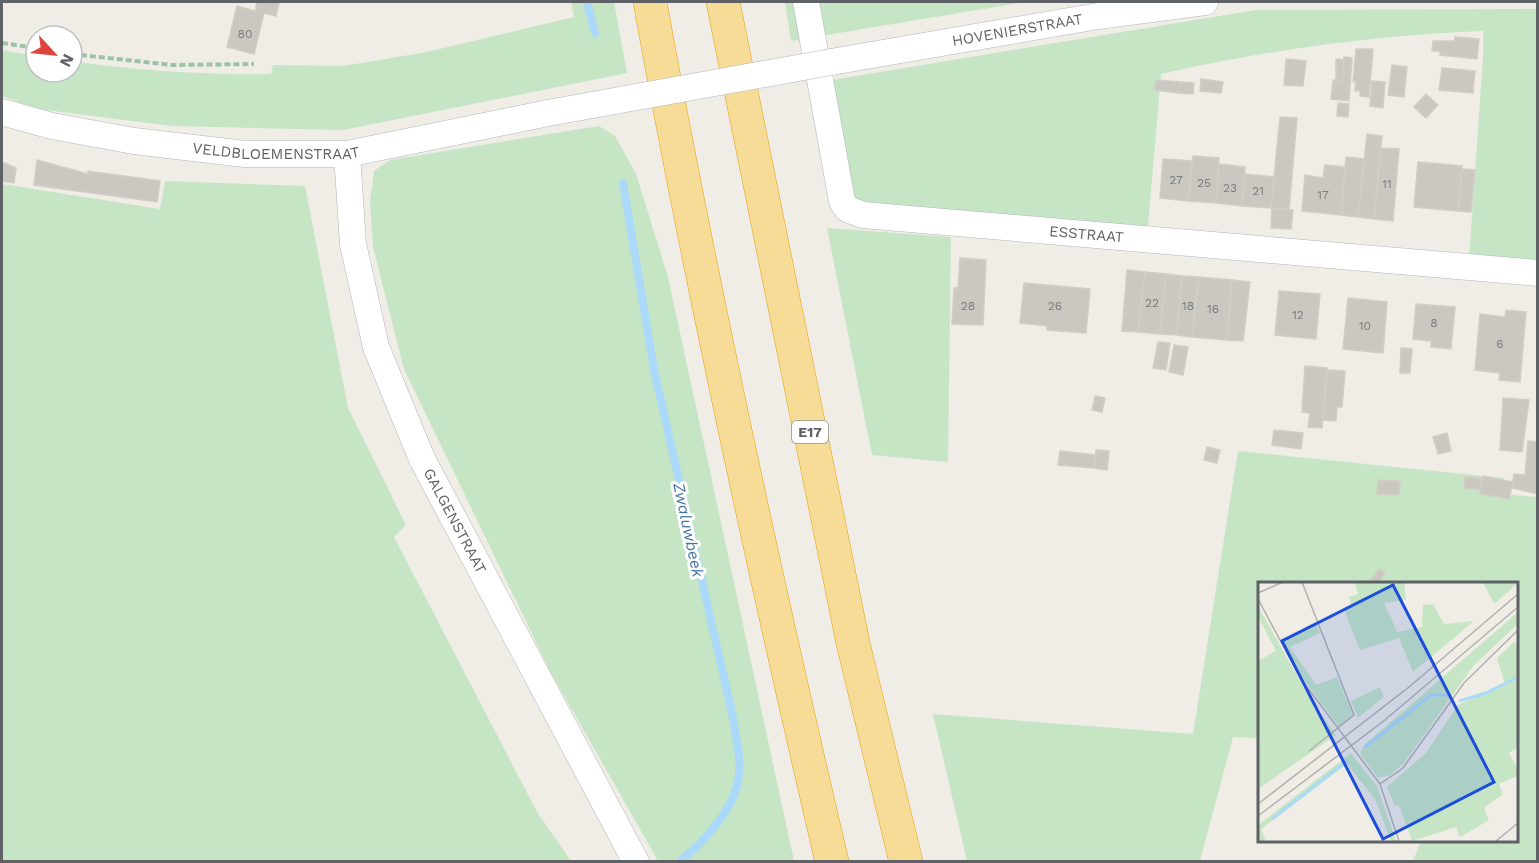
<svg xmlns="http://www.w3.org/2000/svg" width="1539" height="863" viewBox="0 0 1539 863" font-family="'Work Sans',sans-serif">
<rect width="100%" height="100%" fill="#efede6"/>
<g fill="#c5e5c4">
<path d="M571,2H614L627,73L343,130L172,126L38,109L2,96V50L36,56V72H72V61C138,71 204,75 271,74L273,65L343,66L427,52L574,17Z"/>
<path d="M785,2H1026L791,41Z"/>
<path d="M1537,9V264L1469,259L1483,58V31C1375,35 1267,50 1161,74L1148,226L858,209L851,206L832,80L1256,10Z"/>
<path d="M599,126L615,136L636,174L668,277L794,861H658L549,669L404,369L373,247L370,202L374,171L390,160Z"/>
<path d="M165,181L305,186L348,408L406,525L394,537L537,812L571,861H2V184L160,209Z"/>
<path d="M827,228L951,237L948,462L872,455Z"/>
<path d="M1238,451L1503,478L1502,494L1537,497V861H1413L1421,841L1516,840V584H1260V738L1233,737L1200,861H967L933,714L1193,734Z"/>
</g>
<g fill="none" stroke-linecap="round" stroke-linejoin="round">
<g stroke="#abd9fa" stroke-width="8">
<path d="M587,2L595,33"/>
<path d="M623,183L654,370L732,713C735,733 741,755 739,775C736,807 706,839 682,860"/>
</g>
</g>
<g fill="#cbc8c2" stroke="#d3cec5" stroke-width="1.5">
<path d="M257,2H279L276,16L264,13L254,54L227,47L237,6L255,11Z"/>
<path d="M1455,37L1479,39L1477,59L1440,55V51H1432L1433,41H1454Z"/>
<path d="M1356,49H1373L1369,97L1360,96V91H1355L1356,82H1353Z"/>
<path d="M1344,57L1352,58L1349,101L1331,99L1333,80L1342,82Z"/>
<path d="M1286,59L1306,61L1303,86L1284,85Z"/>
<path d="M1336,59L1344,60L1342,82L1336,81Z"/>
<path d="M1392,65L1407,67L1404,97L1388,95Z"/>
<path d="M1442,68L1475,71L1473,93L1439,90Z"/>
<path d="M1201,79L1223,82L1221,93L1200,91Z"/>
<path d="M1156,80L1180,82L1179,93L1155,90Z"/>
<path d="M1372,81L1385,82L1383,108L1370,106Z"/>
<path d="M1180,82L1194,83L1193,94L1179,93Z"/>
<path d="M1426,94L1438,105L1426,118L1414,107Z"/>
<path d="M1338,103L1349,104L1348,117L1337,116Z"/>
<path d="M1280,117L1297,118L1289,210L1271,208Z"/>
<path d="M1367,134L1382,136L1374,219L1358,217Z"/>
<path d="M1381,148L1399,149L1393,221L1374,219Z"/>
<path d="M1193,156L1219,158L1216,203L1188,201Z"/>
<path d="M1346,157L1364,159L1358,217L1341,215Z"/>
<path d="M1163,159L1192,161L1188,201L1160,198Z"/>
<path d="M37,160L88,174V171L160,181L157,202L34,185Z"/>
<path d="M2,162L16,168L14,183L2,181Z"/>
<path d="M1418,162L1462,166L1458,211L1414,207Z"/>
<path d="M1219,164L1245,167L1242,206L1216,203Z"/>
<path d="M1325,165L1345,167L1341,215L1302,211L1305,175L1323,178Z"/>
<path d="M1462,169L1475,170L1471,212L1458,211Z"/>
<path d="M1245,174L1274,177L1271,208L1242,206Z"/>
<path d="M1272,208L1293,210L1291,229L1271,228Z"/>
<path d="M960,258L986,260L983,325L952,324L954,288H958Z"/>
<path d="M1127,270L1145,272L1138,332L1122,331Z"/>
<path d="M1145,272L1166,274L1160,334L1138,332Z"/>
<path d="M1166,274L1182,276L1177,335L1160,334Z"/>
<path d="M1182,276L1199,277L1192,337L1177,335Z"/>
<path d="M1199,277L1232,280L1227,340L1192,337Z"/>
<path d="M1232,280L1250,282L1243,341L1227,340Z"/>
<path d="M1024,283L1090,289L1086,333L1047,330V326L1020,323Z"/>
<path d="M1279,291L1320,294L1316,339L1275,335Z"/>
<path d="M1348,298L1387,302L1383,353L1343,349Z"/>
<path d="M1416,304L1455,307L1451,349L1431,347V341L1413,339Z"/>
<path d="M1506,310L1526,312L1520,382L1499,380L1500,373L1475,370L1480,314L1505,317Z"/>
<path d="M1158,342L1170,343L1166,370L1153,368Z"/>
<path d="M1174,345L1188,347L1183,375L1169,372Z"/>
<path d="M1401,348L1412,349L1410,373H1400Z"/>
<path d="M1305,366L1327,368L1322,428L1308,427L1310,413L1302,412Z"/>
<path d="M1327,370L1345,371L1342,407H1337L1336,421L1323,420Z"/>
<path d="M1095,396L1105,398L1102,412L1092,410Z"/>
<path d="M1503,398L1529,400L1522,452L1500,450Z"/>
<path d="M1274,430L1303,433L1301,449L1272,445Z"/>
<path d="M1447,433L1451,451L1438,454L1433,437Z"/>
<path d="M1528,441L1538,442V494L1512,488L1514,474L1525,475Z"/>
<path d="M1207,447L1220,450L1217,463L1204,460Z"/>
<path d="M1096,450L1109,451L1107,470L1094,468Z"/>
<path d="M1060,451L1095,455L1094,468L1058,465Z"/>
<path d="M1483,476L1513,482L1509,499L1480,494Z"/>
<path d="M1465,477L1481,478L1480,490L1464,488Z"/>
<path d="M1378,480L1400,481L1399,495L1377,494Z"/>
<path d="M1379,569L1385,573L1378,584H1369Z"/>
</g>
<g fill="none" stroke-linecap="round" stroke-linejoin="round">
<defs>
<g id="street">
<path id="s1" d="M806,2L842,201L847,209L863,215L1538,273"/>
<path id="s2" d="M831,62L1098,16L1205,2"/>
<path id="s3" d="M2,112L52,126L134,141L245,154H347L548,113"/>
<path id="s4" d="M347,154L353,244L376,347L422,459L636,862"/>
</g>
<g id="highway">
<path d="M650,2C702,290 765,576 832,862"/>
<path d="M723,2L853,643L906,862"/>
</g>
</defs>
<use href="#street" stroke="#b3b6ba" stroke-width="27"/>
<use href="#highway" stroke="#e69e0f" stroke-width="34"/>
<g stroke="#9cc3a7" stroke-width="4" stroke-dasharray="6 3" stroke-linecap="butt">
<path d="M2,43L36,48"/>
<path d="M72,54L172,65L254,64"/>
</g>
<use href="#street" stroke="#fff" stroke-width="26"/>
<use href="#highway" stroke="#f6dc96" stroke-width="33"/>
<defs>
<path id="street-bridge" d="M548,113L831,62"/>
</defs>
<use href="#street-bridge" stroke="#b3b6ba" stroke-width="27" stroke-linecap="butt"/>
<use href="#street-bridge" stroke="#fff" stroke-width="26"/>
</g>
<g text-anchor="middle" stroke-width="6" stroke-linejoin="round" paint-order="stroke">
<g font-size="12" fill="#797b7c">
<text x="245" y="38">80</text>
<text x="1176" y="184">27</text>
<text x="1204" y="187">25</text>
<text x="1387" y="188">11</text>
<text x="1230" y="192">23</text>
<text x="1258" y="195">21</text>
<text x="1323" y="199">17</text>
<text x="1152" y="307">22</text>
<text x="968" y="310">28</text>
<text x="1055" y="310">26</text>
<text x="1188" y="310">18</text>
<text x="1213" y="313">16</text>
<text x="1298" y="319">12</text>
<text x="1434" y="327">8</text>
<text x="1365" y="330">10</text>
<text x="1500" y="348">6</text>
</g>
<rect fill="#fff" stroke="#8e9093" stroke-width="1.5" x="792" y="421" width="36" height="22" rx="4.5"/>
<g font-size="14" font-weight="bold" fill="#5e6165">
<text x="810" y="437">E17</text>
</g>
<g font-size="15" fill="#5e6165" stroke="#fff">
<text dy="5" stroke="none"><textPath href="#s2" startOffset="189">HOVENIERSTRAAT</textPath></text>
<text dy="5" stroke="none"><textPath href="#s3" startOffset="278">VELDBLOEMENSTRAAT</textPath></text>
<text dy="5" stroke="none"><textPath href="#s1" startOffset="453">ESSTRAAT</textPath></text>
<text dy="5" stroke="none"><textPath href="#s4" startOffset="387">GALGENSTRAAT</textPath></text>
</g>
<g font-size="16" font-style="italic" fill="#4575a3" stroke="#fff">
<text transform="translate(689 530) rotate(78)" y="6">Zwaluwbeek</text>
</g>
</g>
<g transform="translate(1258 582)">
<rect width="260" height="260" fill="#efede6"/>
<path d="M97,0H146L148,18L126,21L139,50L164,45L165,23L175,22L186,42L216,39L155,90L141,56L102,68L88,33L87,25L93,24L91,15L100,12ZM225,0H259L260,1L236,22ZM0,24L52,117L78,153L0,207V79L18,69L0,34ZM259,31V43L216,83L146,181L132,193L120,196L102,172L105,164ZM58,42L62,51L32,65L58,103L79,95L95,133L81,145L44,95L24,57ZM256,60L260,65L259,166L251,171L259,185V194L241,202L245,212L226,226L231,238L202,255L198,245L154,259L141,223L137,224L129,205L168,171L200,123L247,102L239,76ZM122,105L126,115L100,136L93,119ZM93,171L119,204L138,259H133L117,217L89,182L3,247L8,259H0V243Z" fill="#c5e5c4"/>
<path fill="none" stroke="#abd9fa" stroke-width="3" d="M201,119L228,111L260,95M107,165L173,113H190M14,237L90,178"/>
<path fill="none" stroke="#b1b1ae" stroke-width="1.5" d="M44,0L96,133L51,169M0,11L25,0M0,17L43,97L122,202L141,259M122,202L145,186L206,101L260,48M0,222L151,105L260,12M0,234L127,138L260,25M238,259L260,241"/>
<path fill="#1d4ed8" fill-opacity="0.15" stroke="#1d4ed8" stroke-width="3" d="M135,3L236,200L125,257L24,59Z"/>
<rect width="260" height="260" fill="none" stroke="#5e6165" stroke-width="3"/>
</g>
<rect width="1539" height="863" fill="none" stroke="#5e6165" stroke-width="6"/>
<g transform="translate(54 54) rotate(117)"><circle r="28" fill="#ffffff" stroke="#bfc0c1" stroke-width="1.5"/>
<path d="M0-4.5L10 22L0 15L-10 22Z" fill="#df453c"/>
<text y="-9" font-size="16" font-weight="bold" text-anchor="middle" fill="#5e6165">N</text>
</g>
</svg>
